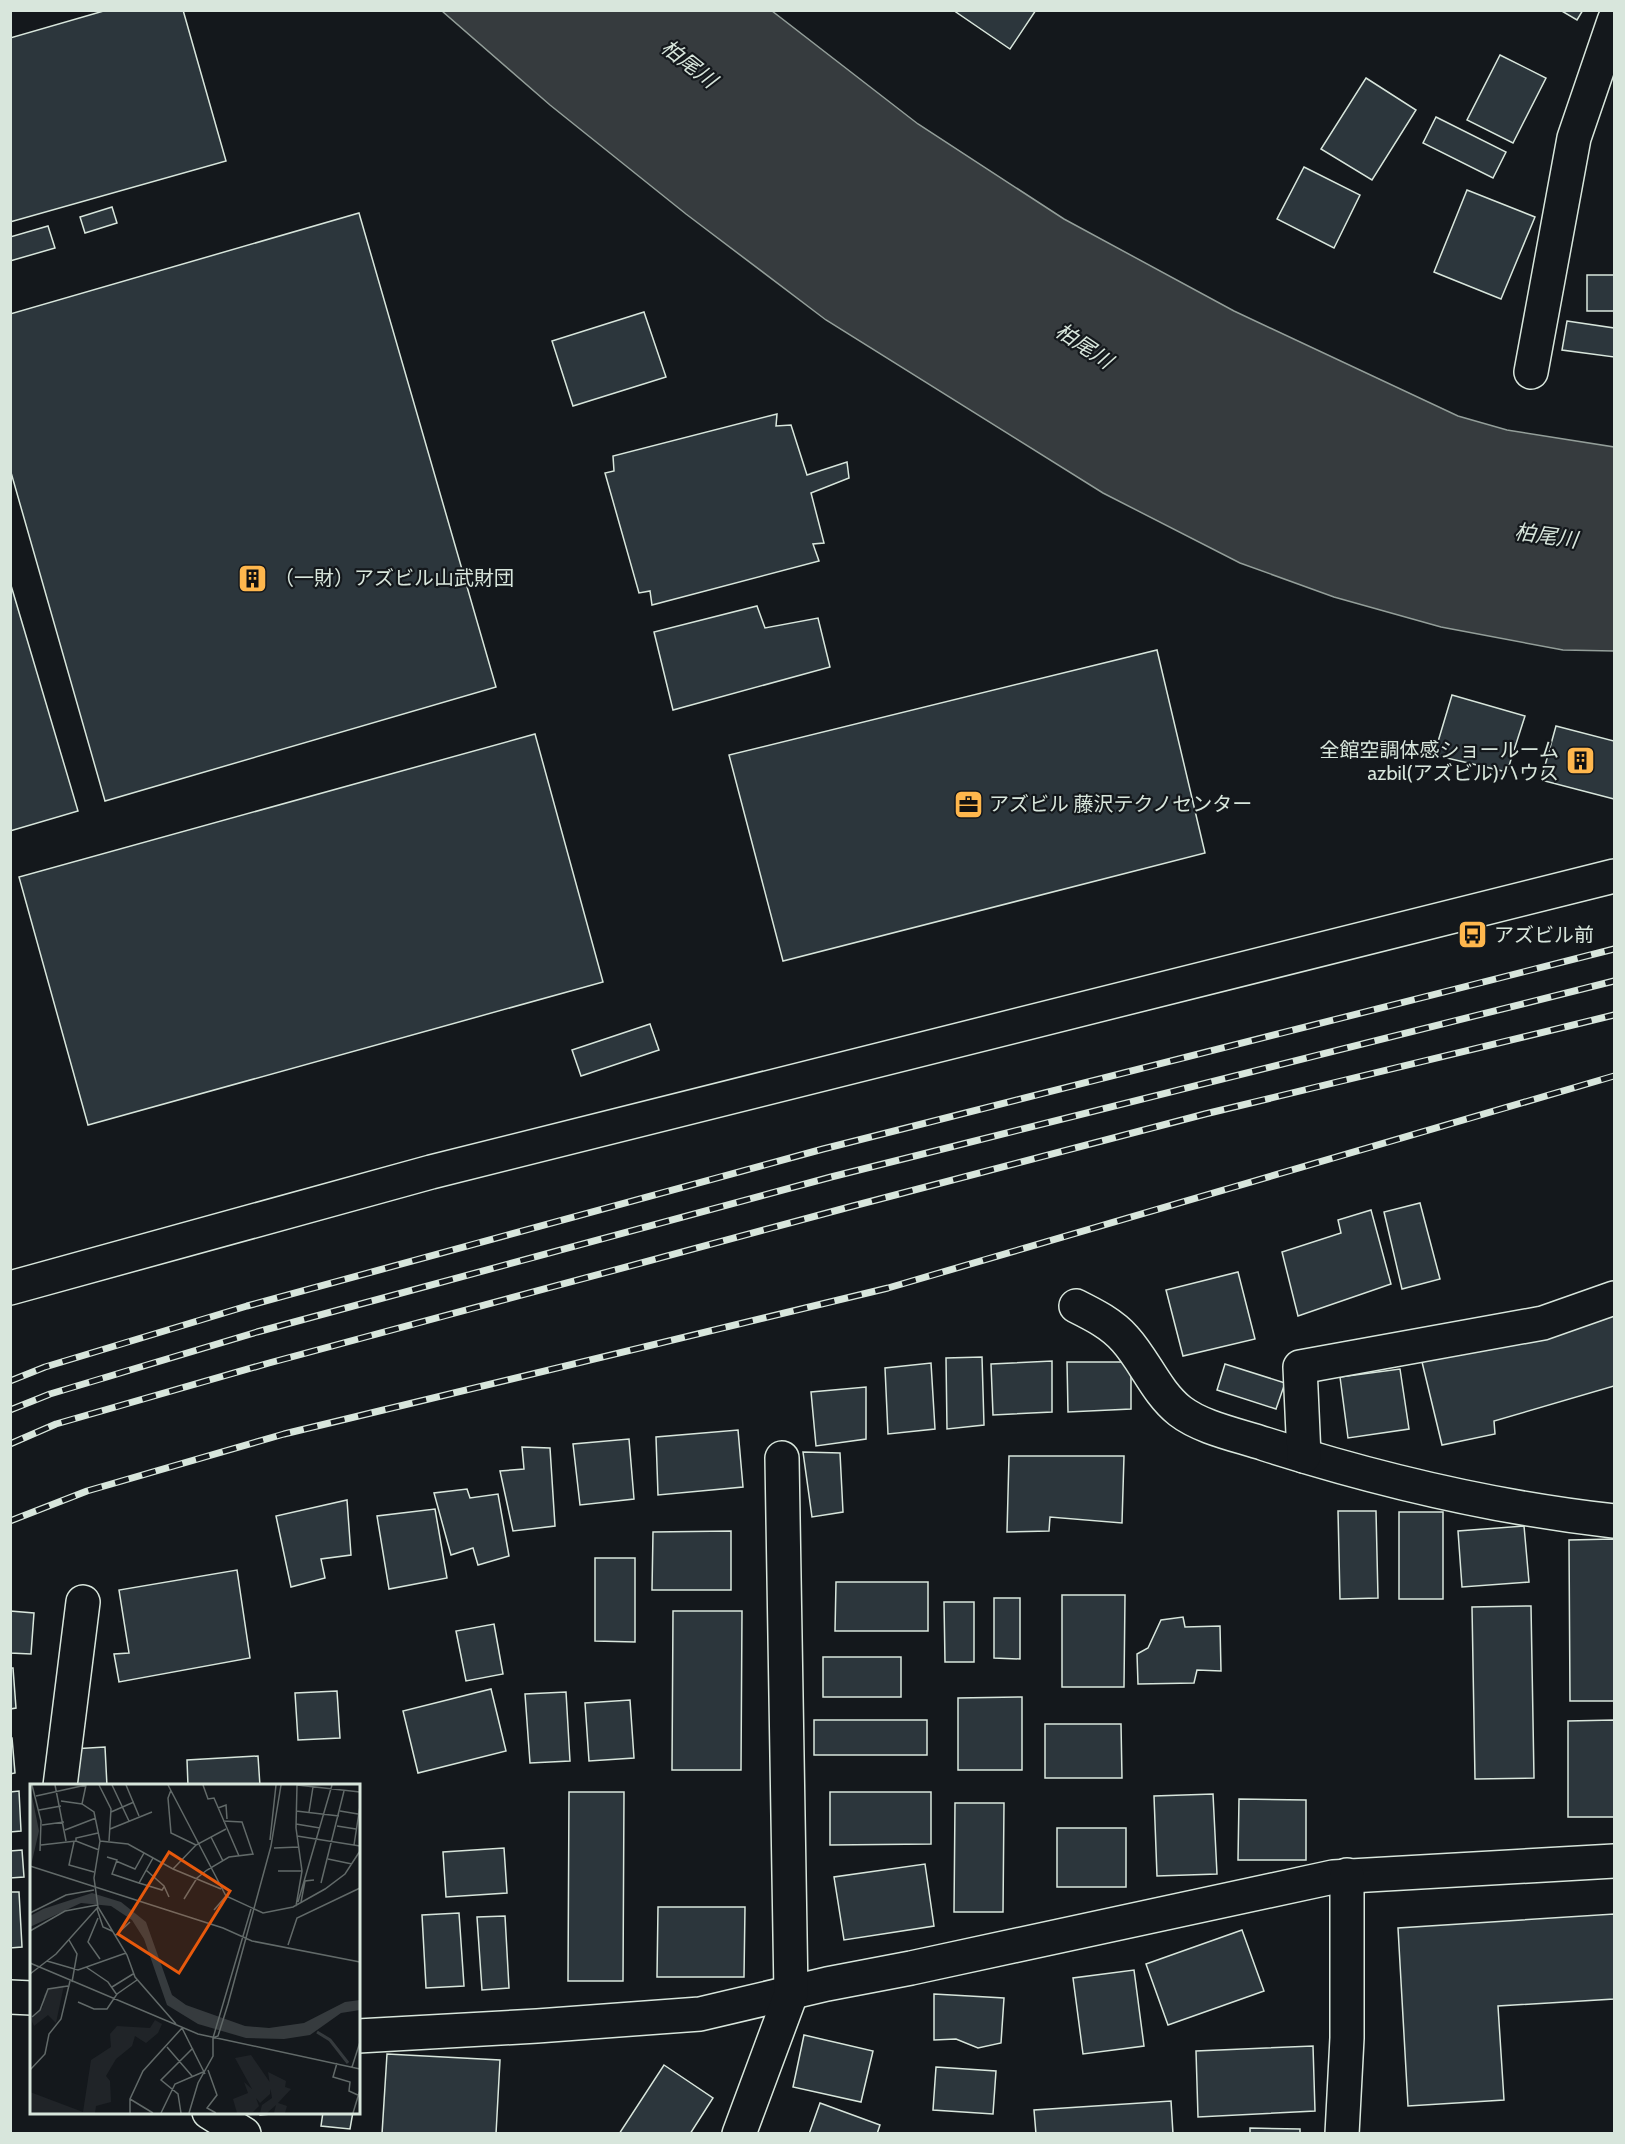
<svg xmlns="http://www.w3.org/2000/svg" width="1625" height="2144" viewBox="0 0 1625 2144" font-family="Cabin,'Noto Sans JP',sans-serif">
<rect width="100%" height="100%" fill="#14181c"/>
<path fill="#363b3e" stroke="#939e99" stroke-width="1.5" d="M442,11H772L918,124L1064,219L1234,311L1458,416L1507,430L1614,447V651L1563,650L1441,627L1334,597L1240,563L1103,493L826,320L686,214L550,105Z"/>
<g fill="#2c363c" stroke="#d8e6dc" stroke-width="1.5">
<path d="M107,10H183L226,161L10,222V38Z"/>
<path d="M953,10H1036L1010,49Z"/>
<path d="M1560,10H1583L1577,20Z"/>
<path d="M1500,55L1546,78L1513,143L1467,120Z"/>
<path d="M1366,78L1416,110L1372,180L1321,149Z"/>
<path d="M1436,117L1506,152L1493,178L1423,143Z"/>
<path d="M1304,167L1360,195L1334,248L1277,219Z"/>
<path d="M1467,190L1535,217L1501,299L1434,272Z"/>
<path d="M112,207L117,223L85,233L80,217Z"/>
<path d="M359,213L496,687L105,801L10,469V314Z"/>
<path d="M48,226L55,248L10,261V237Z"/>
<rect x="1587" y="275" width="27" height="36"/>
<path d="M644,312L666,377L573,406L552,341Z"/>
<path d="M1567,321L1614,328V357L1562,350Z"/>
<path d="M777,414L776,426L791,425L807,475L847,462L849,478L811,493L824,543L813,544L819,561L652,605L650,591L639,593L605,473L614,471L613,456Z"/>
<path d="M10,582L78,811L10,831Z"/>
<path d="M757,606L765,628L818,618L830,667L673,710L654,632Z"/>
<path d="M1157,650L1205,853L783,961L729,755Z"/>
<path d="M1452,695L1525,716L1507,772L1434,755Z"/>
<path d="M1556,726L1614,741V799L1541,780Z"/>
<path d="M535,734L603,982L88,1125L19,877Z"/>
<path d="M650,1024L659,1050L581,1076L572,1050Z"/>
<path d="M1420,1203L1440,1279L1402,1289L1384,1212Z"/>
<path d="M1371,1210L1391,1284L1298,1316L1282,1252L1341,1233L1338,1220Z"/>
<path d="M1238,1272L1255,1339L1183,1356L1166,1290Z"/>
<path d="M1614,1311V1386L1494,1421L1495,1434L1442,1445L1422,1362Z"/>
<path d="M982,1357L984,1425L947,1429L946,1358Z"/>
<path d="M1052,1361V1412L993,1415L991,1364Z"/>
<path d="M1067,1362H1131V1409L1068,1412Z"/>
<path d="M931,1363L935,1429L888,1434L885,1368Z"/>
<path d="M1225,1364L1285,1383L1276,1409L1217,1390Z"/>
<path d="M1400,1369L1409,1429L1348,1438L1340,1377Z"/>
<path d="M866,1387V1439L816,1446L811,1392Z"/>
<path d="M738,1430L743,1487L658,1495L656,1437Z"/>
<path d="M629,1439L634,1499L580,1505L573,1444Z"/>
<path d="M522,1447L550,1448L555,1526L513,1531L500,1471L524,1469Z"/>
<path d="M803,1452L840,1453L843,1512L812,1517Z"/>
<path d="M1009,1456H1124L1122,1523L1050,1517L1049,1531L1007,1532Z"/>
<path d="M467,1489L470,1498L498,1494L509,1556L478,1565L473,1548L451,1555L434,1493Z"/>
<path d="M347,1500L351,1555L321,1559L325,1578L291,1587L276,1516Z"/>
<path d="M435,1509L447,1578L389,1589L377,1516Z"/>
<path d="M1338,1511H1376L1378,1598L1340,1599Z"/>
<rect x="1399" y="1512" width="44" height="87"/>
<path d="M1524,1526L1529,1582L1462,1587L1458,1531Z"/>
<path d="M731,1531V1590H652L653,1532Z"/>
<path d="M1614,1539V1701H1570L1569,1540Z"/>
<path d="M595,1558H635V1642L595,1641Z"/>
<path d="M237,1570L250,1658L119,1682L114,1654L129,1653L119,1590Z"/>
<path d="M836,1582H928V1631H835Z"/>
<path d="M1062,1595H1125L1124,1687H1062Z"/>
<path d="M994,1598H1020V1659L994,1658Z"/>
<path d="M944,1602H974V1662H945Z"/>
<path d="M1531,1606L1534,1778L1475,1779L1472,1607Z"/>
<path d="M10,1611L34,1613L31,1654L10,1653Z"/>
<path d="M673,1611H742L741,1770H672Z"/>
<path d="M1183,1617L1185,1627L1220,1626L1221,1671L1197,1670L1194,1683L1138,1684L1137,1654L1148,1648L1161,1620Z"/>
<path d="M494,1624L503,1674L466,1681L456,1631Z"/>
<rect x="823" y="1657" width="78" height="40"/>
<path d="M10,1668H13L16,1708L10,1709Z"/>
<path d="M491,1689L506,1751L418,1773L403,1711Z"/>
<path d="M337,1691L340,1738L298,1740L295,1693Z"/>
<path d="M566,1692L570,1761L530,1763L525,1694Z"/>
<path d="M1022,1697V1770H958V1698Z"/>
<path d="M630,1700L634,1758L589,1761L585,1703Z"/>
<rect x="814" y="1720" width="113" height="35"/>
<path d="M1614,1720V1817H1568V1721Z"/>
<path d="M1045,1724H1121L1122,1778H1045Z"/>
<path d="M10,1738H12L15,1773L10,1774Z"/>
<path d="M105,1747L107,1786H74L72,1749Z"/>
<path d="M258,1756L260,1786H188L187,1760Z"/>
<path d="M19,1791L21,1831L10,1832V1792Z"/>
<path d="M569,1792H624L623,1981H568Z"/>
<path d="M830,1792H931V1844L830,1845Z"/>
<path d="M1213,1794L1217,1874L1157,1876L1154,1796Z"/>
<path d="M1239,1799L1306,1800V1860H1238Z"/>
<path d="M955,1803H1004L1003,1912H954Z"/>
<rect x="1057" y="1828" width="69" height="59"/>
<path d="M504,1848L507,1893L446,1897L443,1852Z"/>
<path d="M22,1850L24,1877L10,1878V1851Z"/>
<path d="M925,1864L934,1926L844,1940L834,1877Z"/>
<path d="M10,1892H19L22,1947L10,1948Z"/>
<path d="M658,1907H745L744,1977H657Z"/>
<path d="M459,1913L464,1986L426,1988L422,1915Z"/>
<path d="M1614,1914V1999L1498,2006L1504,2100L1408,2106L1398,1928Z"/>
<path d="M505,1916L509,1988L482,1990L477,1917Z"/>
<path d="M1242,1930L1264,1991L1168,2025L1146,1964Z"/>
<path d="M1134,1970L1144,2046L1083,2054L1073,1978Z"/>
<path d="M934,1994L1004,1998L1001,2043L978,2048L956,2039L934,2040Z"/>
<path d="M804,2035L873,2051L861,2102L793,2087Z"/>
<path d="M1313,2046L1315,2111L1198,2117L1196,2051Z"/>
<path d="M387,2054L500,2060L496,2134H382Z"/>
<path d="M664,2065L713,2098L690,2134H619Z"/>
<path d="M936,2067L996,2071L993,2114L933,2110Z"/>
<path d="M1171,2101L1173,2134H1036L1034,2110Z"/>
<path d="M820,2103L880,2125L877,2134H809Z"/>
<path d="M259,2112H295L260,2115Z"/>
<path d="M323,2112H353L350,2129L321,2126Z"/>
<path d="M1250,2128L1300,2129V2134H1250Z"/>
</g>
<g fill="none" stroke-linecap="round" stroke-linejoin="round">
<defs>
<g id="minor">
<path d="M1531,372L1574,138L1614,21"/>
<path d="M1076,1306C1094,1315 1112,1324 1125,1339C1145,1361 1156,1392 1180,1411C1202,1428 1238,1435 1265,1444C1378,1480 1496,1508 1614,1521"/>
<path d="M1304,1456L1300,1367L1543,1323L1614,1298"/>
<path d="M60,1786L83,1602"/>
<path d="M358,2036L537,2026L700,2014L827,1984L911,1968L1333,1877L1614,1861"/>
<path d="M209,2112L244,2134"/>
<path d="M739,2134L791,1994L782,1458"/>
<path d="M1342,2134L1347,2038V1875"/>
</g>
<g id="tertiary">
<path d="M10,1288L431,1172L1614,876"/>
<path d="M10,1997L32,1998"/>
</g>
</defs>
<use href="#minor" stroke="#d8e6dc" stroke-width="36"/>
<use href="#tertiary" stroke="#d8e6dc" stroke-width="36"/>
<use href="#minor" stroke="#14181c" stroke-width="33"/>
<use href="#tertiary" stroke="#14181c" stroke-width="33"/>
<defs>
<g id="rail">
<path d="M10,1381L45,1367L247,1306L823,1149L1614,949"/>
<path d="M10,1410L50,1394L257,1332L831,1177L1614,981"/>
<path d="M10,1444L56,1424L269,1363L853,1206L1205,1114L1614,1015"/>
<path d="M10,1521L87,1491L284,1434L888,1288L1614,1076"/>
</g>
</defs>
<use href="#rail" stroke="#d8e6dc" stroke-width="7"/>
<use href="#rail" stroke="#14181c" stroke-width="4.5" stroke-dasharray="14" stroke-linecap="butt"/>
</g>
<defs>
<symbol id="building-square" viewBox="-11 -11 22 22"><rect x="-9" y="-9" width="18" height="18" rx="4" fill="#ffb74d" stroke="#14181c"/><path d="M-4-6H4V6H1V3H-1V6H-4ZM-2.5-4.3h1.7v1.8h-1.7ZM.8-4.3h1.7v1.8H.8ZM-2.5-1h1.7V.8h-1.7ZM.8-1h1.7V.8H.8Z" fill="#111"/></symbol>
<symbol id="office-square" viewBox="-11 -11 22 22"><rect x="-9" y="-9" width="18" height="18" rx="4" fill="#ffb74d" stroke="#14181c"/><path d="M-6-3h4V-5.5h4V-3h4V5H-6ZM-1-4.5V-3h2v-1.5ZM-6 0V1H6V0Z" fill="#111"/></symbol>
<symbol id="bus-square" viewBox="-11 -11 22 22"><rect x="-9" y="-9" width="18" height="18" rx="4" fill="#ffb74d" stroke="#14181c"/><path d="M-5-6H5V4H4V6H2V4H-2V6H-4V4H-5ZM-3.5-4V0h7V-4ZM-3.5 1.2v1.5H-2V1.2ZM2 1.2v1.5H3.5V1.2Z" fill="#111"/></symbol>
</defs>
<g fill-rule="evenodd">
<use href="#building-square" x="236" y="562" width="33" height="33"/>
<use href="#building-square" x="1564" y="744" width="33" height="33"/>
<use href="#office-square" x="952" y="788" width="33" height="33"/>
<use href="#bus-square" x="1456" y="918" width="33" height="33"/>
</g>
<g text-anchor="middle" stroke-width="4.5" stroke-linejoin="round" paint-order="stroke">
<g font-size="20" fill="#d8e6dc" stroke="#14181c" text-anchor="start">
<text x="274" y="585">（一財）アズビル山武財団</text>
<text x="1559" y="757" text-anchor="end">全館空調体感ショールーム<tspan x="1559" dy="23">azbil(アズビル)ハウス</tspan></text>
<text x="989" y="811">アズビル 藤沢テクノセンター</text>
<text x="1494" y="942">アズビル前</text>
</g>
<g font-size="21" font-style="italic" fill="#d8e6dc" stroke="#14181c">
<text transform="translate(689 64) rotate(38)" y="7">柏尾川</text>
<text transform="translate(1084 346) rotate(34)" y="7">柏尾川</text>
<text transform="translate(1546 536) rotate(8)" y="7">柏尾川</text>
</g>
</g>
<g transform="translate(30 1784)">
<rect width="330" height="330" fill="#14181c"/>
<path d="M34,201L26,239L18,231L4,242L1,235L13,223L14,211L19,205ZM125,236L132,240L128,249L116,259L105,252L102,262L86,275L76,292L80,297L81,318L66,322L65,329H0V308L53,328L61,276L81,263L80,250L87,242L120,244ZM221,271L241,300L240,310L230,319L226,314L229,322L223,328L207,329L203,315L218,309L214,298L222,305L205,274ZM238,288L256,297L255,303L261,305L248,319L257,322L255,329H244L246,321L237,329H230L232,321L242,314Z" fill="#202428"/>
<path d="M0,2L9,47L0,86L1,50ZM62,109L91,118L116,138L142,211L156,221L215,242L239,244L274,239L315,218L330,216V226L311,229L280,251L254,255L216,254L168,240L137,221L114,155L102,136L81,122L51,119L0,143V132L13,125Z" fill="#363b3e"/>
<path fill="none" stroke="#363b3e" stroke-width="3" d="M287,248L300,256L318,279"/>
<path fill="none" stroke="#626a69" stroke-width="1.5" d="M2,1L11,37L10,67M25,1L36,57M69,1L81,25L79,57M82,1L99,37M96,1L109,32M138,1L196,112L233,129L263,123L295,105L315,90L330,67M173,1L178,15L184,14L209,72M267,1L330,8M141,6L138,14L141,49L166,61M6,12L56,1M31,17L52,20L64,28L70,57L64,94L68,123L97,171L105,193L146,240M52,20L56,1M188,24L196,21L197,35M9,26L31,22M266,27L309,32M310,27L328,30M81,28L104,18M279,28L283,3M266,40L290,44M12,41L34,38M307,42L326,45M80,45L122,28M35,46L66,34M267,52L330,62M181,53L193,77M240,56L246,1M46,57V54L68,49M70,57L98,60L143,85L191,105M44,58L39,81L64,88M11,61L46,57L69,66M324,61L330,22M244,64L269,63M77,73L87,76L82,90L109,99L123,74M298,75L322,80M86,77L105,85L114,69M0,82L193,144L222,157L330,178M143,85L166,61L196,45M116,86L134,102L139,113M248,87H272M109,99L132,106L134,103M291,99L314,7M154,115L167,94L177,86L199,73L223,70L212,38L193,37M268,118L302,1M271,118L275,97L284,96M266,122L272,87L266,44L267,1M67,125L73,143L82,147M184,126L196,112M0,129L36,111L64,106M68,134L58,158L70,175M0,147L35,127L67,121M85,152L100,138M39,156L47,170L42,198M258,161L267,134L330,104M17,177L48,186L96,169M0,179L168,250L330,285M56,183L78,198L87,211M0,190L26,170L68,123M82,203L103,190M48,218L64,225H77L87,210L107,196M2,233L10,226L18,205L38,202M183,254L188,252L198,220L241,62L251,1M183,254L221,125M137,263L162,292M307,279L303,293L320,298L319,307L330,312M322,283L330,258M0,286L15,270L19,250L31,235L40,197M178,286L187,311L177,324L186,329M100,315L123,329M100,329V315L113,287L152,244L175,290M131,329L145,300L173,288M151,329L148,310L131,296L163,264M159,329L168,299L183,272V254M323,329L330,306"/>
<path fill="#e8590c" fill-opacity="0.15" stroke="#e8590c" stroke-width="3" d="M139,68L200,107L149,189L88,150Z"/>
<rect width="330" height="330" fill="none" stroke="#d8e6dc" stroke-width="3"/>
</g>
<rect width="1625" height="2144" fill="none" stroke="#d8e6dc" stroke-width="24"/>
</svg>
